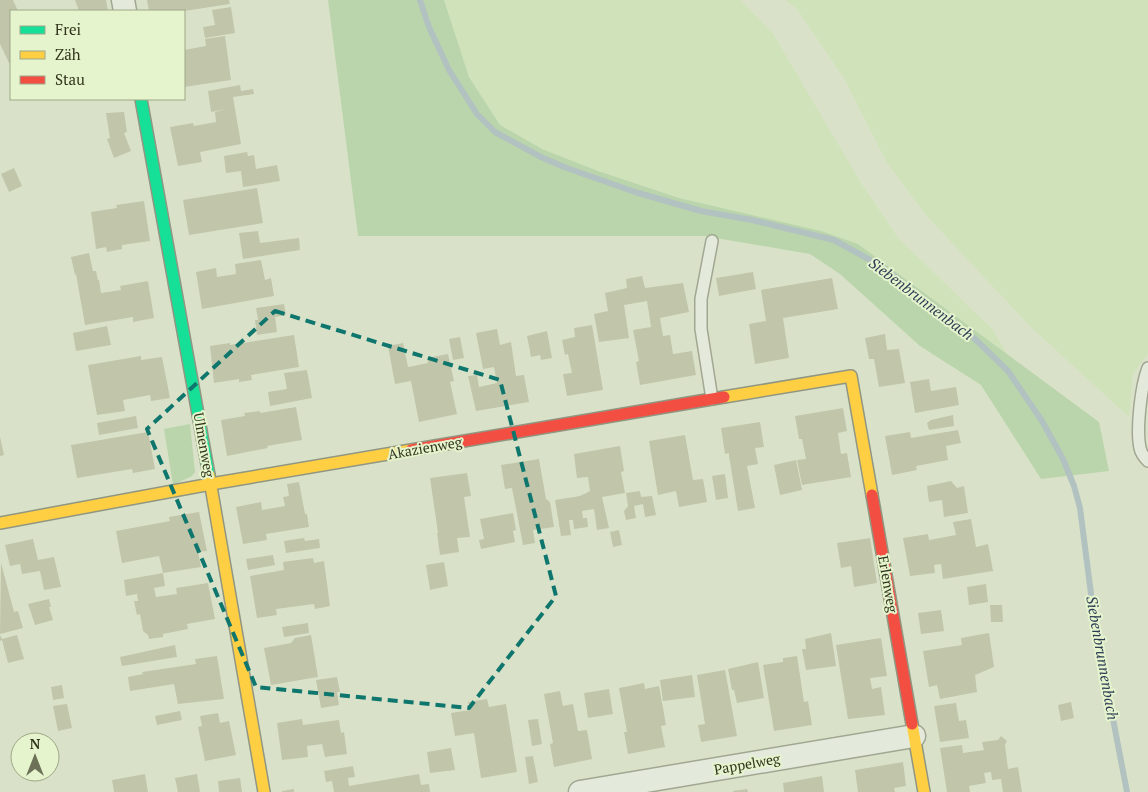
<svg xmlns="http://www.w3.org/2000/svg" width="1148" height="792" viewBox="0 0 1148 792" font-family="'PT Serif',serif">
<rect width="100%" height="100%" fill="#d9e2c8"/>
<g fill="#d0e2b9">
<path d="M444,0H740L773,34L861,183L898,238L993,330L1007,354L946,310L858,244L821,231L679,198L598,171L542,149L500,125L469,77Z"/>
<path d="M786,0H1148V354L1133,373L1129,417L1030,326L925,214L886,161L844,78L797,9Z"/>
</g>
<g fill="#bad5ab">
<path d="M328,0H444L469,77L500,125L542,149L598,171L679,198L821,231L858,244L1099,422L1109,471L1041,479L981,385L920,346L840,274L810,254L704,236H358Z"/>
<path d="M190,424L195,472L192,476L173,485L164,429Z"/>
</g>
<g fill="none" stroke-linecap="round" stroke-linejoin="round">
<path stroke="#b2c2c1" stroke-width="6" d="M420,0L429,27L449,70L477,114L495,132L541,157L564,167L635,192L701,211L752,220L834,240L881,266L974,338L1008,371L1042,421L1063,459L1074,486L1080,508L1095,625L1127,792"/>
</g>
<g fill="#c1c5aa">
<path d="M0,0H13L18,11H11V62L9,63L0,44Z"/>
<path d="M75,0H106L108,11H79Z"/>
<path d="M147,0H229L230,4L184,11H149Z"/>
<path d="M231,7L235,33L205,38L203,27L215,25L212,10Z"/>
<path d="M225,36L231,80L184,87V50L206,46L205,39Z"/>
<path d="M240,85L241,91L253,89L254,94L233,97L241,144L200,152L202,162L178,166L170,127L193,123L194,126L216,122L215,112L226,109L211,112L208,91Z"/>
<path d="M124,112L127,132L124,133L131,151L114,158L107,139L110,138L106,113Z"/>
<path d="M247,152L248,156L254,155L256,169L277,165L280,181L243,187L241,171L226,173L224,156Z"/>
<path d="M14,168L22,186L9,192L1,174Z"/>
<path d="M257,188L263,223L189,235L183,200Z"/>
<path d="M144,201L150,241L122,245V249L107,252L106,247L96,249L91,212L117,208L116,205Z"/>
<path d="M258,231L260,243L299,238L300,250L243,259L239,233Z"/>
<path d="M89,253L93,271H96L98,280H99L101,293L121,290L120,286L148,281L154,318L133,322V317L85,325L76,274L75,275L71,257Z"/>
<path d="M261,260L265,280L271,278L274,296L202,309L196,272L216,268L217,277L236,274L235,264Z"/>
<path d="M753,272L756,289L719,296L716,278Z"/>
<path d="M642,276L645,288L683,283L689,312L660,318L663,336L670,335L673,354L692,351L696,375L640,385L636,362L639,361L633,330L651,327L647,301L624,305L629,338L599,342L594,314L608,311L605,293L627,288L626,279Z"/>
<path d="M832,278L838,309L783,318L789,358L755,364L749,324L766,321L761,290Z"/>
<path d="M284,304L286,315L275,317L277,332L257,335L255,320H258L256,308Z"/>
<path d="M592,325L603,390L567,396L563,374L572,373L568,354L565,355L562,340L575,337L574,328Z"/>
<path d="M107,326L111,345L76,351L73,333Z"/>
<path d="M497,329L500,345L511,342L516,376L524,375L529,402L476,411L468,376L477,375L479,387L497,383L494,367L483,369L476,333Z"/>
<path d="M547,331L552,358L541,360L540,355L531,357L527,336Z"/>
<path d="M885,334L887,350L899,349L905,383L879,387L874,359H869L865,338Z"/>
<path d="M294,335L299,367L251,375L252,380L239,382V379L214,383L210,346L230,343V345Z"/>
<path d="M460,337L464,358L453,360L449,339Z"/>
<path d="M403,343L408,367L428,363L427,358L448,354L454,381L450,382L457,414L419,422L411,381L395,384L388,346Z"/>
<path d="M141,356V360L162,357L170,398L151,401L150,395L123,400L125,411L97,415L88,365Z"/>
<path d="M307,370L312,398L270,406L268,392L287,389L284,373Z"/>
<path d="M929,379L931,391L956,387L959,405L915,413L910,382Z"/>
<path d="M296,407L302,440L267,446L268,448L227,456L221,420L245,416L244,413L260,411V413Z"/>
<path d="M843,408L847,431L838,433L841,454L847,453L851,477L802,485L797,460L806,459L802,439H799L795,416Z"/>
<path d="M953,415L954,426L929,430L927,423L931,420Z"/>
<path d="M136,416L138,428L99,435L97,423Z"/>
<path d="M760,422L764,447L755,448L758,464L747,466L755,508L738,511L729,456V453L725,454L721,428Z"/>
<path d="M958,430L961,443L946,446L948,460L916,466L917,470L892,475L885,436L910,432L911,438Z"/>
<path d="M148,432L155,469L133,473L132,469L77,478L71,445Z"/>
<path d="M685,435L693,480L703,479L707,502L679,507L676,491L658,495L649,441Z"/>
<path d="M0,437L4,455L0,456Z"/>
<path d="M620,446L624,471L621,472L625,493L602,497L609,528L597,530L594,509L582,511L583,518H587L588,527L574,529L573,520H569L571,535L561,536L555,500L580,496L590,491L588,477L577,478L574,454Z"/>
<path d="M539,459L546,499L550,502L554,527L533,530L535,543L523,545L512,488L505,489L501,465Z"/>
<path d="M796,460L802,490L780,495L774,465Z"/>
<path d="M467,473L471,496L464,497L470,537L457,538L459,552L440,555L437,533H438L430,478Z"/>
<path d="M725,474L728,498L716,500L712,476Z"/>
<path d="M951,481L957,488L964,486L968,513L944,517L942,500L929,502L927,486Z"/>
<path d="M299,482L305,514H307L309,527L266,534L267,540L243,544L236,507L261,502L262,510L285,506L283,497L289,496L287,484Z"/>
<path d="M640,491L641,497L652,496L656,515L645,517L643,504L634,506L636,518L626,520L624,511L628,506L626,493Z"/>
<path d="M199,512L207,551L198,552L201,567L163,573L159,556L122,563L116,531L170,521L169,517Z"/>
<path d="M513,513L516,530L513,531L515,542L481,549L479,540L484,539L480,519Z"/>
<path d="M971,519L976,547L988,544L993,571L943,579L941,564L934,565L935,573L910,576L903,538L928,534L929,540L956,535L953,522Z"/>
<path d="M619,530L622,545L613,547L610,532Z"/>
<path d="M304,538L305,541L319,539L320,548L286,553L284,541Z"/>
<path d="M870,538L877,583L854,587L851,566L841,568L837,543Z"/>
<path d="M33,539L38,560L54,557L61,587L44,590L40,571L22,574L20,564L10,566L5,545Z"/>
<path d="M273,555L275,565L248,570L246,559Z"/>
<path d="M313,558L314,563L324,561L330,606L315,609L314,604L276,609L277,615L257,618L250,576L284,570L283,562Z"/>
<path d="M444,562L448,586L430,590L426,565Z"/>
<path d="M1,563L14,612L18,611L23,628L0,634Z"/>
<path d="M163,573L165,586L154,588L156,597L177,594L176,588L208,583L215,619L187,624L188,629L163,634V637L149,639L148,635L143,631L140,614L137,615L134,601H138L137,594L126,596L124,580Z"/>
<path d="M986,584L988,602L969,605L967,587Z"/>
<path d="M49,599L51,607H49L53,620L35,625L28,604Z"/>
<path d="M990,605H1002L1003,622H991Z"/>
<path d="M941,610L944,631L921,634L918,613Z"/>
<path d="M308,623L309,633L284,637L282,627Z"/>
<path d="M831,633L836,666L806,670L802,649H806L805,639Z"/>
<path d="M989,633L994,667L975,675L977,692L940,699L937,685L929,687L923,651L962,645L961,638Z"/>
<path d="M0,635L2,639L17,635L24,659L8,663L2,640L0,641Z"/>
<path d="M311,635L318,677L271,685L264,648L291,643L295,638Z"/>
<path d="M881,638L887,676L870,678L872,689L881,687L885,715L848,719L836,645Z"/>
<path d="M175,645L177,657L122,666L120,657Z"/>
<path d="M217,656L224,699L178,704L174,684L130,691L128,677L143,674L142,672L196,664L195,659Z"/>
<path d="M797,656L804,702L808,701L812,725L774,731L763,665L783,662V658Z"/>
<path d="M758,662L764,698L737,703L734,690H732L728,669Z"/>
<path d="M725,670L737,736L701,742L698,725L705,724L697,675Z"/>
<path d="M692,675L695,697L663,701L660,680Z"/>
<path d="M337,677L340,692H337L339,705L321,708L316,680Z"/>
<path d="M644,683L645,689L659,686L666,725L661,726L665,747L628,754L624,732H627L619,688Z"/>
<path d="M62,685L64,698L53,700L51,687Z"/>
<path d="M609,689L613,714L588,718L584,693Z"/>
<path d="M560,691L563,706L573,704L578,731L587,730L592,759L554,767L550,744L553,743L544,694Z"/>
<path d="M487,699L489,707L506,704L517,772L481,778L474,733L455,736L451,713L470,710L468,702Z"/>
<path d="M1071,702L1074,718L1061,721L1058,705Z"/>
<path d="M956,703L959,721L966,720L969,738L940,742L934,706Z"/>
<path d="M67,704L72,728L58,731L53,706Z"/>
<path d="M180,711L182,720L157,725L155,716Z"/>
<path d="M218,713L220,723L229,721L236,755L205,761L198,727L202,726L200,716Z"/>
<path d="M302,719L303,725L339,720L341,733L344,732L347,754L325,757L322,744L307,746L308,757L282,760L277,723Z"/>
<path d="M538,719L542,744L532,746L528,720Z"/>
<path d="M1001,736L1007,741L1005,745L1008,769L1018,767L1022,792H1003L1001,779L992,780L991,772L984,773L986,783L969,786L970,792H947L940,748L962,745L963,753L984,750L982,742L998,740Z"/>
<path d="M451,748L455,770L430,773L427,752Z"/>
<path d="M533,756L538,782L529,784L525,757Z"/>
<path d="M903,762L906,786L894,788L895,792H858L855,770Z"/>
<path d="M353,766L355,777L348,778L349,786L419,774L421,785L429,784L430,792H334L332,781L326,782L324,771Z"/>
<path d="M145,774L148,792H114L112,780Z"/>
<path d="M197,774L200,792H178L175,778Z"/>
<path d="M822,776L824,792H784L783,783Z"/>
<path d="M240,778L242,792H219L218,781Z"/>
<path d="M294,789V792H282V791Z"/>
<path d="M747,789L748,792H733V791Z"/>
</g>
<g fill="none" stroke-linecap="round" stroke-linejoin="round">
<defs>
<g id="lane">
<path d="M712,241L701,299V329L712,399"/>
<path d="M1148,368C1141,386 1136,429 1140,448C1141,453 1144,457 1148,461"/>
</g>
<g id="street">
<path d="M123,0L125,11"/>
<path d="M580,792L914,736"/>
</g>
<path id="fast" d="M141,99L209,475"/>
<g id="slow">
<path d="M724,397L851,376L872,495"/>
<path d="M209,475L264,792"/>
<path d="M0,523L211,484L411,450"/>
<path d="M912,724L924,792"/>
</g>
<g id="jam">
<path d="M411,450L724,397"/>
<path d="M872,495L912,724"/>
</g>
</defs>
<use href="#lane" stroke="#a1a792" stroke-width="14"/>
<use href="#street" stroke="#a1a792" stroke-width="25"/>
<use href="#fast" stroke="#919682" stroke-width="14"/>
<use href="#slow" stroke="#919682" stroke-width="14"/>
<use href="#jam" stroke="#919682" stroke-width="14"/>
<use href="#lane" stroke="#e4eadb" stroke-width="11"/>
<use href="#street" stroke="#e4eadb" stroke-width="22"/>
<use href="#fast" stroke="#16e098" stroke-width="11"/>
<use href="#slow" stroke="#ffcf43" stroke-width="11"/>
<use href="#jam" stroke="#f24e42" stroke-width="11"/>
</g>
<path fill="none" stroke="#0f766e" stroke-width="4" stroke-dasharray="10 6" stroke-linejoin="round" d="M275,311L500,380L556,596L469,708L256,687L147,429Z"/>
<g text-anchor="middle" stroke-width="4" stroke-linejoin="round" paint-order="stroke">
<g font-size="14" fill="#31341c" stroke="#e6f4ce">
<text transform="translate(204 445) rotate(80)" y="5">Ulmenweg</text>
<text transform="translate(425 448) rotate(-10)" y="5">Akazienweg</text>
<text transform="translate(888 584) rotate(80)" y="5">Erlenweg</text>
<text transform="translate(747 764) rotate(-10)" y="5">Pappelweg</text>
</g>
<g font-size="15" font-style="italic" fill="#2b3c54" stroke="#e6f4ce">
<text transform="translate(921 299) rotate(37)" y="5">Siebenbrunnenbach</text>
<text transform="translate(1102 658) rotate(80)" y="5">Siebenbrunnenbach</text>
</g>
</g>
<rect x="10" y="10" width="175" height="90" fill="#e6f4ce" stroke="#9ea787"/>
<rect x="20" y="26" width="25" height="8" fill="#16e098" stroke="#9ea787"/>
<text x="55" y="35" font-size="15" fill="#31341c">Frei</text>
<rect x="20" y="51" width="25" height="8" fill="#ffcf43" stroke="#9ea787"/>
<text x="55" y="60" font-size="15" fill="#31341c">Zäh</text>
<rect x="20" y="76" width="25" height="8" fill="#f24e42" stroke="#9ea787"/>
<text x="55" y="85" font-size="15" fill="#31341c">Stau</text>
<g transform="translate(35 757)"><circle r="24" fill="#e6f4ce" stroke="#9ea787"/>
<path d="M0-4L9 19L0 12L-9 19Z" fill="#6c7158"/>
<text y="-8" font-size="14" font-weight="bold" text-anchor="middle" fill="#31341c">N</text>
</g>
</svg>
